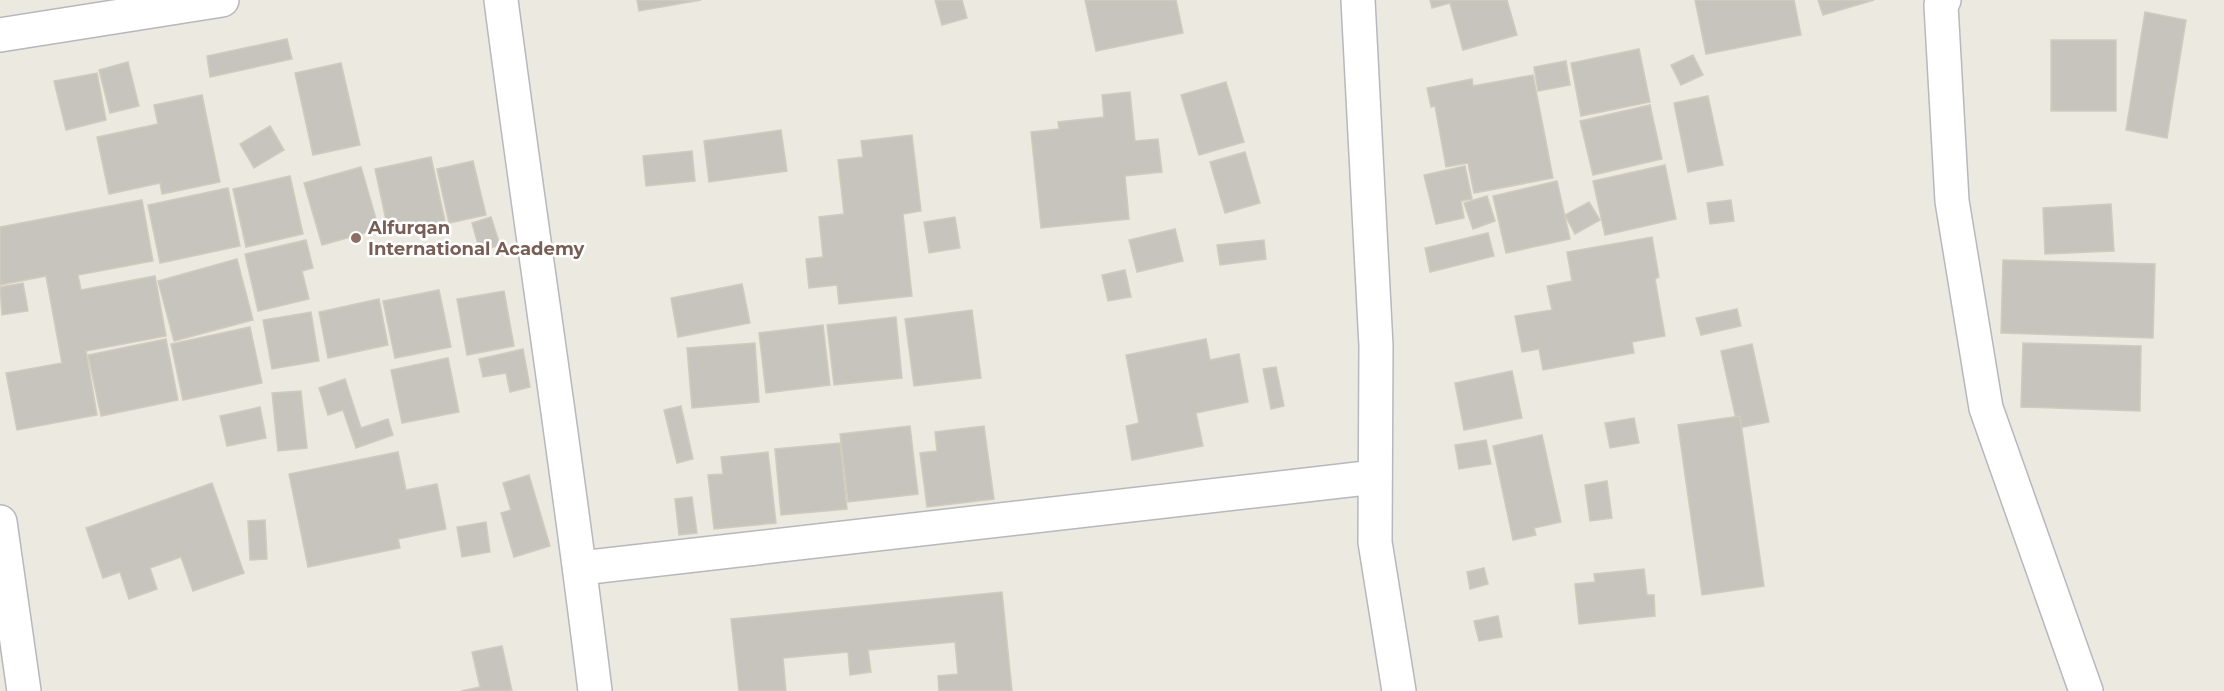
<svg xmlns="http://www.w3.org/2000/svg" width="2224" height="691" viewBox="0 0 2224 691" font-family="Montserrat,sans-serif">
<rect width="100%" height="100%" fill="#ece9e0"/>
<g fill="#c7c4bd" stroke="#d1cbbe" stroke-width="1.5">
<path d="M637,0H701L639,11Z"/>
<path d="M935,0H962L967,18L942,25Z"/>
<path d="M1085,0H1176L1183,33L1096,51Z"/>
<path d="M1430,0H1507L1517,35L1463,50L1450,3L1432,8Z"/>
<path d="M1695,0H1794L1801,35L1706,54Z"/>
<path d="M1818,0H1874L1823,15Z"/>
<path d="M2145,12L2186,20L2167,138L2126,130Z"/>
<path d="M287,39L292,59L210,77L207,56Z"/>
<rect x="2051" y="40" width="65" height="71"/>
<path d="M1639,49L1650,102L1581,116L1571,63Z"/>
<path d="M1693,55L1703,75L1681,85L1671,65Z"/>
<path d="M1566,61L1570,85L1538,91L1534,67Z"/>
<path d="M128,62L139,106L110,113L99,70Z"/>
<path d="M341,63L360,145L313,155L295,73Z"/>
<path d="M97,73L106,120L66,130L54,81Z"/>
<path d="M1533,75L1553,178L1474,193L1468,163L1446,167L1435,106L1431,107L1427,88L1472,79L1473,86Z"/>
<path d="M1226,82L1244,142L1199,155L1181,95Z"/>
<path d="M1130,92L1135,141L1158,139L1162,172L1125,176L1129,219L1041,228L1031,132L1059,129L1058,122L1104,117L1102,95Z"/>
<path d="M202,95L220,182L162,194L160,183L109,194L97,137L158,124L154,105Z"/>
<path d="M1708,96L1723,165L1688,172L1674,103Z"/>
<path d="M1650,105L1662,159L1593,175L1580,121Z"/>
<path d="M270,126L284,150L254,168L240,144Z"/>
<path d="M781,130L787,171L709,182L704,141Z"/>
<path d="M912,135L921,211L903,214L912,296L839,304L837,285L809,288L806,259L823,257L819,217L844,214L838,160L863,157L861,141Z"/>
<path d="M692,151L695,181L646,186L643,156Z"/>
<path d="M1245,152L1260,203L1225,213L1210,162Z"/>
<path d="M431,157L445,221L389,234L375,169Z"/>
<path d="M473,161L486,215L449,223L437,169Z"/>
<path d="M1665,165L1676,219L1605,235L1593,181Z"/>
<path d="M1465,166L1472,199L1461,201L1464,218L1436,224L1424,175Z"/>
<path d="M361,167L379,229L322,245L304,183Z"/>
<path d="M290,176L303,234L246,247L233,189Z"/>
<path d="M1557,181L1570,239L1506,253L1493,196Z"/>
<path d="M228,188L240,246L160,263L148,205Z"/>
<path d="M1487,196L1495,221L1473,229L1464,203Z"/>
<path d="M142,200L153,261L78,275L81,290L155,276L166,336L86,351L97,415L17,430L6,373L62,363L46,276L0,285V227Z"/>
<path d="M1731,200L1734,221L1710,224L1707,203Z"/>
<path d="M1589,202L1600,220L1575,234L1565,215Z"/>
<path d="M2111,204L2114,251L2045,254L2043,208Z"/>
<path d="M491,217L500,245L480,251L472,223Z"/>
<path d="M955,217L960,248L929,253L924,222Z"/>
<path d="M1175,229L1183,261L1137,272L1129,240Z"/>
<path d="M1488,233L1494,256L1430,272L1425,248Z"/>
<path d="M1652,237L1659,277L1655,279L1665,336L1632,342L1634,353L1543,370L1539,349L1522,352L1515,316L1552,310L1547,286L1572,281L1567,252Z"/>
<path d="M306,240L313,268L302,271L309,299L258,311L245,254Z"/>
<path d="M1264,240L1266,259L1220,265L1217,245Z"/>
<path d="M237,259L253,320L174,341L158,281Z"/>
<path d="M2003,260L2155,264L2153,338L2001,333Z"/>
<path d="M1125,270L1131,297L1108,301L1102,275Z"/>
<path d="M23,283L28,311L2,315L0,287Z"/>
<path d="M742,284L750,323L678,337L671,298Z"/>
<path d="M439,290L451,347L395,358L383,301Z"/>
<path d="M504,291L514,346L467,355L457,299Z"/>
<path d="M379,299L388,345L328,358L319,312Z"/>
<path d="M1737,309L1741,326L1701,335L1696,318Z"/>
<path d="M972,310L981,378L914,386L905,319Z"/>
<path d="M311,312L319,361L272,369L263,320Z"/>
<path d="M896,317L902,378L834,385L827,325Z"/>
<path d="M823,325L830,385L766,393L759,333Z"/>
<path d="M250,327L262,383L183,400L171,344Z"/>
<path d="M166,339L178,400L101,416L88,355Z"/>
<path d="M1206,339L1210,360L1239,354L1248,402L1196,413L1203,446L1132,460L1126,426L1139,423L1126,355Z"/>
<path d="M755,343L759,402L692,408L687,348Z"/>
<path d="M2023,343L2141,346L2140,411L2021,407Z"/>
<path d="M1752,344L1769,422L1738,428L1721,351Z"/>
<path d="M523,349L530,387L510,392L506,373L483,377L479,359Z"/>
<path d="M448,358L459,412L402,423L391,370Z"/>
<path d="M1276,367L1284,406L1271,409L1263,369Z"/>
<path d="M1512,371L1522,418L1464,430L1455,383Z"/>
<path d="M345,379L361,428L388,419L393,435L356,448L343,410L328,415L319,388Z"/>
<path d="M301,391L307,448L278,451L272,393Z"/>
<path d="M681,406L693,459L677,463L664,410Z"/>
<path d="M260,407L266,438L227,446L220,416Z"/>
<path d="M1740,416L1764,586L1702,595L1678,425Z"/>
<path d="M1634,418L1639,443L1610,448L1605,423Z"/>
<path d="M910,426L918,494L848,502L840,434Z"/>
<path d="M984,426L994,499L927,507L920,453L937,451L935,432Z"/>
<path d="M1542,435L1561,522L1534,528L1536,535L1513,540L1493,446Z"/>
<path d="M1486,440L1491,464L1459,469L1455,445Z"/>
<path d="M840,443L847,509L781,515L775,449Z"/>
<path d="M398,452L406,490L437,484L446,529L398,539L400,548L308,567L289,474Z"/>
<path d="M768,452L776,523L714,529L708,475L723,474L721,457Z"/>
<path d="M529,475L550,546L514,557L501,513L511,510L503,483Z"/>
<path d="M1607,481L1612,518L1590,521L1585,485Z"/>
<path d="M212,483L244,573L193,591L181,557L150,568L157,589L129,599L120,572L103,578L86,528Z"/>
<path d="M692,497L697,533L679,535L675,499Z"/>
<path d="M265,520L267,559L250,560L248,521Z"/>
<path d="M486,522L490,552L462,557L457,527Z"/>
<path d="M1484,568L1488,584L1470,589L1467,572Z"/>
<path d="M1644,569L1647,595H1654L1655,616L1579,624L1575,584L1595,582L1594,574Z"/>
<path d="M1002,592L1012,691H939L938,676L958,674L955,642L868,650L871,672L850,675L848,652L783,658L786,691H739L731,619Z"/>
<path d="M1498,616L1502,637L1479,641L1474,621Z"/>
<path d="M502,646L512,691H461L480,687L472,652Z"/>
</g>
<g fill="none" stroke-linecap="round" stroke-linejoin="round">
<defs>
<g id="minor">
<path d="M501,0C531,231 567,460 595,691"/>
<path d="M1358,0L1376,346L1375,542L1399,691"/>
<path d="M1944,0L1941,5L1952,201L1986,408L2086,691"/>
<path d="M0,35L222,0"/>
<path d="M0,522L24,691"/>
<path d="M581,568L1375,477"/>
</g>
</defs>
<use href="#minor" stroke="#b6b8bd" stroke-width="36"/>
<use href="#minor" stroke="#fff" stroke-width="33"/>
</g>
<circle fill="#8d6e63" stroke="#fff" stroke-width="2" cx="356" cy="238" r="6"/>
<g text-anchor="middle" stroke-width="5" stroke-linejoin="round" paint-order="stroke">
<g font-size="18" font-weight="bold" fill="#785e54" stroke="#fff" text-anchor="start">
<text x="368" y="234">Alfurqan<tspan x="368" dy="21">International Academy</tspan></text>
</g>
</g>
</svg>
